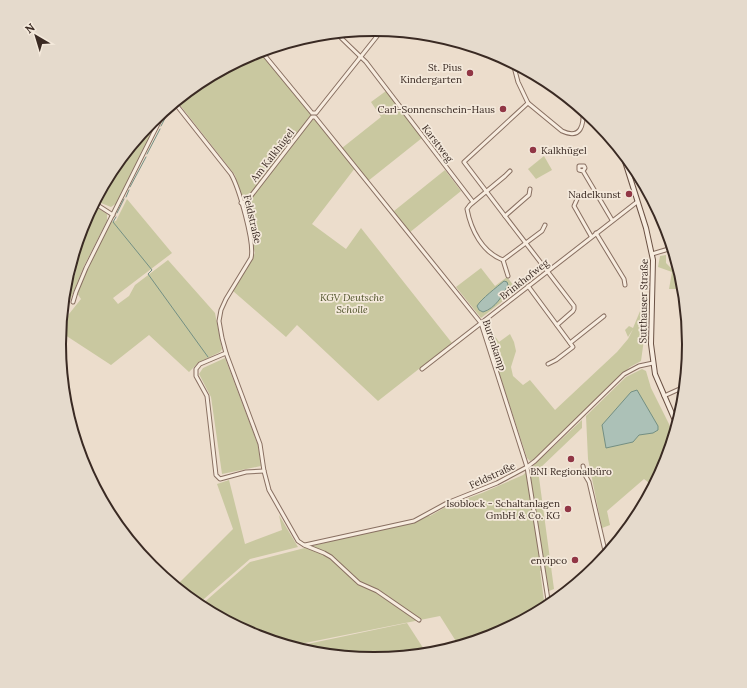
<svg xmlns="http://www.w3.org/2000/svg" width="747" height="688" viewBox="0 0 747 688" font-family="Lora,serif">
<rect width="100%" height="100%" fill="#ecddcc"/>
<g fill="#c9c8a0">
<path d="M259,51L342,148L381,117L371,102L386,91L422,138L368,181L394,211L445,170L461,191L409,233L355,168L312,224L346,249L361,228L452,343L378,401L297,325L286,337L233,291L255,253L240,198L235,175L176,100L199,82L253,53Z"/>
<path d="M164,110L117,203L111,207L101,203C119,169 134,135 164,110Z"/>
<path d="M544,156L552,170L536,179L528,169Z"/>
<path d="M127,199L172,253L113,298L118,304L129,296L135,285L168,260L215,313L222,349L220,352L198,363L189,372L149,335L111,365L62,333L69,314L81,299L77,293L88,268L111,222L116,221Z"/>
<path d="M98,208L107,214V221L84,266L67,308L64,309L63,307L76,272L77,250Z"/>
<path d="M666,255V263L673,270H679L683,289H669L672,272L658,267L660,256Z"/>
<path d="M481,268L495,286L507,277L517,290L481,318L456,287Z"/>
<path d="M649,303L641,361L630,367L533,460L530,461L527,458L483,324L485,322L499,342L510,334L514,342L516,351L511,367L513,376L523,385L530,380L555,410L617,352L628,339L633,329L628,337L625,330L629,326L633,328L643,304Z"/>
<path d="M225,358L258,445L261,466L222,474L211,397L199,374L203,368Z"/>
<path d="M642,369L646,371L651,388L674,434L664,465L653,486L644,479L607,511L610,525L602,528L588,459L586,416L626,377Z"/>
<path d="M582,420V428L538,470L554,589L549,591L545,568L540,571L545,608L494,635L459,646L440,616L290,646L253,635L200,606L250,562L410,521L427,514L430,516L449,505L482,493L523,475Z"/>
<path d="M229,480L245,544L282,530L279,515L298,547L250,559L197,605L175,587L233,529L217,484Z"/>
<path d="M407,623L427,654L373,659L312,653L293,647Z"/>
</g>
<g fill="#acc1b7" stroke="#738f83">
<path d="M504,281L507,282L508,285C502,296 496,308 483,312L479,310L477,306C481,299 497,287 504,281Z"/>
<path d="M637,390L658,426V430L653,433L639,435L633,442L606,448L602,425L631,392Z"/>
</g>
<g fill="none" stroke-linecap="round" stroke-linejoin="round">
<g stroke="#738f83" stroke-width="1">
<path d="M161,126L172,105"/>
<path d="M147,154L160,129"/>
<path d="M130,187L146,157"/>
<path d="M126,197L129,190"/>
<path d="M117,213L124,199"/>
<path d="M116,217L113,222L152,270L148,274L208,357"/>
</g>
<path stroke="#c8b9aa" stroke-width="3" stroke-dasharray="3 1.5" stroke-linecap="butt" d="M94,203L99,206"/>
<defs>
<g id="street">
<path d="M336,33L366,62L473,202"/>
<path d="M261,51L312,113H316L382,30"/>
<path d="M513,63L518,82L528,103L562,131C581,140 584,125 583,110"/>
<path d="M174,102L231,174C239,188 255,243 251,258L226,299L221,310L219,321L222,338L226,353L260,444L264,471L269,490L298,541L304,545L324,553L331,557L359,583L377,591L419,620"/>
<path d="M528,103L464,162L505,216L529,195L530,189"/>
<path d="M583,171L579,170V166H584L585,168L583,171L612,220"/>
<path d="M578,197L574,206L591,236"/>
<path d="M241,203L247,201L312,117H315L481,323L527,467L549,606"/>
<path d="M99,206L113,215"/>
<path d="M505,216L574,306V309L573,311L557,325"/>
<path d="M596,233L624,279L625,285"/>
<path d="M652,254L672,248"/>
<path d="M503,260L542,231L545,225"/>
<path d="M508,276L503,260C482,252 471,230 467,209L470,205L505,176L510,171"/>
<path d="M528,286L573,347L556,360L548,364"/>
<path d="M73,302L76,292L86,268L166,108"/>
<path d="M570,343L604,316"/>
<path d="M226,353L200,364L196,369V376L207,396L216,475L220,479L246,472L264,471"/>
<path d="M422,369L637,202"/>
<path d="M664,396L684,387"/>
<path d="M583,466L585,475L589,482L606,555"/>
<path d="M305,545L414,521L447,503L497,483L527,467L535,461L624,374L639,366L653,363"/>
</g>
<path id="secondary" d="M622,152L646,228L653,260L651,344L655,374L677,425"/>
</defs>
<use href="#street" stroke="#886f61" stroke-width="5"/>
<use href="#secondary" stroke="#6a5144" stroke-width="6"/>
<use href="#street" stroke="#f7ecdf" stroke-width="3"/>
<use href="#secondary" stroke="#f7ecdf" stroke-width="4"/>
</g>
<g fill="#913645" stroke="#f4e9db" stroke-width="1.5">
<circle cx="470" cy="73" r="4"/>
<circle cx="503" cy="109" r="4"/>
<circle cx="533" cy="150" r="4"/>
<circle cx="629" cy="194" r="4"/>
<circle cx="571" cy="459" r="4"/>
<circle cx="568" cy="509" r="4"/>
<circle cx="575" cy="560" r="4"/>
</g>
<g text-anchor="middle" stroke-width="3.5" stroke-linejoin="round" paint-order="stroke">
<g font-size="10" fill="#3a2a23" stroke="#f4e9db" text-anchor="end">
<text x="462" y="71">St. Pius<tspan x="462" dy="12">Kindergarten</tspan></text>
<text x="495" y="113">Carl-Sonnenschein-Haus</text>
<text x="541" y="154" text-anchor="start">Kalkhügel</text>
<text x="621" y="198">Nadelkunst</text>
<text x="571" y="475" text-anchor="middle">BNI Regionalbüro</text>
<text x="560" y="507">Isoblock - Schaltanlagen<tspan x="560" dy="12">GmbH &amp; Co. KG</tspan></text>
<text x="567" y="564">envipco</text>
</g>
<g font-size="10" fill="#3a2a23" stroke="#f4e9db">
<text transform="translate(438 143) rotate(53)" y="4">Karstweg</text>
<text transform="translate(272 155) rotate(-52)" y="4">Am Kalkhügel</text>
<text transform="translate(253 219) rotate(77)" y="4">Feldstraße</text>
<text transform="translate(524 279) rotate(-38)" y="4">Brinkhofweg</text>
<text transform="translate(643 301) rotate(-89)" y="4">Sutthauser Straße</text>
<text transform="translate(495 345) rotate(71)" y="4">Burenkamp</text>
<text transform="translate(492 475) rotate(-25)" y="4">Feldstraße</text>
</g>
<g font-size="10" font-style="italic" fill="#50542b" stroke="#f4e9db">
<text x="352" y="301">KGV Deutsche<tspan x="352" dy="12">Scholle</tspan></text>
</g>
</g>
<path d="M0 0H747V688H0ZM66 344a308 308 0 1 1 616 0a308 308 0 1 1-616 0Z" fill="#e5dacc" fill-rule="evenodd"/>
<path fill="none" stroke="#3a2a23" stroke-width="2" d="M66 344a308 308 0 1 1 616 0a308 308 0 1 1-616 0Z"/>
<g transform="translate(36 36) rotate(322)" stroke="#f4e9db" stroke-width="3" paint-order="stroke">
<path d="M0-3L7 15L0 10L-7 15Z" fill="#3a2a23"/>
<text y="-6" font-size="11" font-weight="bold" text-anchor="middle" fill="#3a2a23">N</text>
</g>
</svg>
